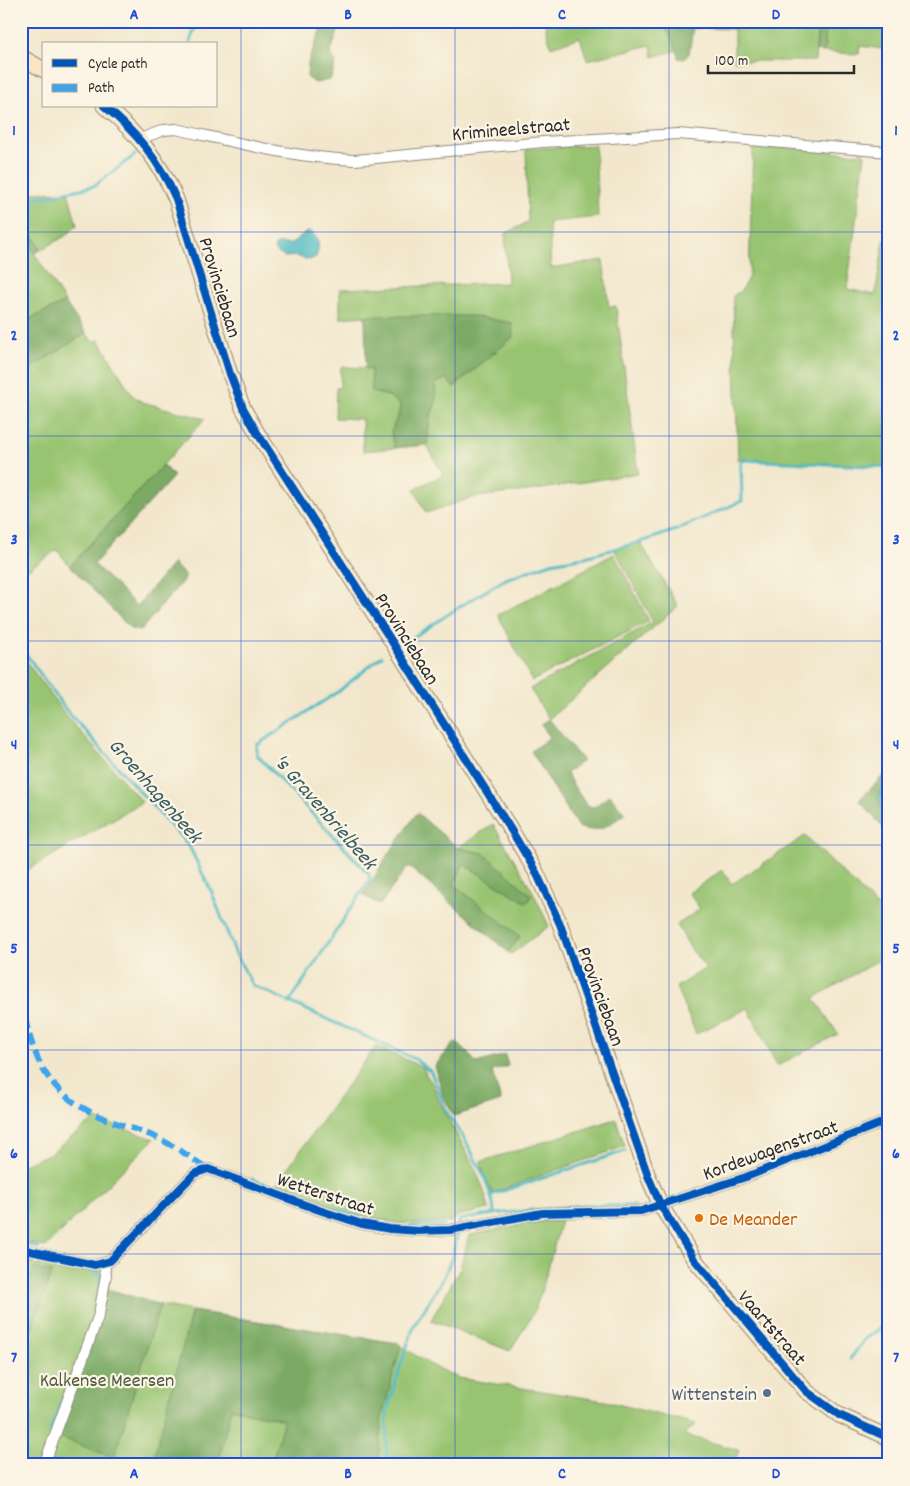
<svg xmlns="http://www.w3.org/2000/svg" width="910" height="1486" viewBox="0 0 910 1486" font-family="Dekko,sans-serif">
<rect width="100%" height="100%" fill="#fcf5e5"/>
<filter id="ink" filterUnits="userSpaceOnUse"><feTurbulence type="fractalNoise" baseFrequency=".02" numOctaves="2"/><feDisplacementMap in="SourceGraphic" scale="10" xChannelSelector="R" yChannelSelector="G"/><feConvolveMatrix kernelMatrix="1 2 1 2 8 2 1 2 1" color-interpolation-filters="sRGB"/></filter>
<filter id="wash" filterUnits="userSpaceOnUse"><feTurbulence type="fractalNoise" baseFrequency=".0096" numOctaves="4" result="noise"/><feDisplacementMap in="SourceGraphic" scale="20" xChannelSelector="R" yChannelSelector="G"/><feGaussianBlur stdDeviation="1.12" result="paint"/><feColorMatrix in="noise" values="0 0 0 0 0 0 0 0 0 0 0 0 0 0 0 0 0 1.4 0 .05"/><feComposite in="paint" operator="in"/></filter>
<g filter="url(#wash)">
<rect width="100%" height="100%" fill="#f2e7cc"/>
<g fill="#98c471" stroke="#62784e">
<path d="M544,21H661L673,39L677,50L653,57L651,45L587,60L580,37L551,47Z"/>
<path d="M679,21H818L815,61H734V29L693,28Z"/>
<path d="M826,21H889V58H883L884,49L860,46L859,54L824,52Z"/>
<path d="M595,145L598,217L549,222L551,268L603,260L609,307L616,306L638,473L536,490L475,497L426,513L414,489L443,475L427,445L430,417L436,402L435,383L447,378L454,387L513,337L365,316L340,318V289L508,283L505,234L528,222L526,149Z"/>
<path d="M758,146L865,154L847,289L875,295L884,240L889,241V466L738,459L733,296L741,291L749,276L753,149Z"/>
<path d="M21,183L31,193L68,192L77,225L67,235L41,250L21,216Z"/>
<path d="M21,232L65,302L21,323Z"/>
<path d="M86,333L93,342L99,340L132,395L142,402L205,419L70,566L57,550L21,574V374Z"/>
<path d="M341,367L371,368L372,392L389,396L400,405L399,414L391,432L395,448L363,451L362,419L335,418L336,388H340Z"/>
<path d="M640,542L678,606L549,719L530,689L653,622L614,548Z"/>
<path d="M614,554L649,621L532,681L498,615Z"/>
<path d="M21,654L67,717L142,802L21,874Z"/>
<path d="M493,824L532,890L549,926L511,954L508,952L520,937L453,885L463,863L525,902L483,853L458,848Z"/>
<path d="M805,836L889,918V954L814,998L838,1034L777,1066L748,1008L696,1034L676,987L706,968L691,949L677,925L700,909L689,893L722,870L732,884Z"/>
<path d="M376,1046L424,1068C425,1075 430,1079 433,1085C448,1127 480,1165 489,1209L457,1216L452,1222C436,1222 419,1224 402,1223C360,1219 317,1201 278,1186L281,1177Z"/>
<path d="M95,1119L154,1139L46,1247L21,1241V1166L51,1153Z"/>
<path d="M616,1119L625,1146L492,1193L480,1162Z"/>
<path d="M561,1220L542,1290L534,1312L510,1351L431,1320L460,1269L469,1235L534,1223Z"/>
<path d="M21,1252L109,1273L108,1289L160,1305L192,1311L397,1343L429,1364L458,1378L605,1401L696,1424L684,1435L739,1450L733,1465H21Z"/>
</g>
<g fill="#7aaa63" stroke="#526a47">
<path d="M324,21H342L330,54L336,63L330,80L315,83L307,77L308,63Z"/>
<path d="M661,21H679L693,28L689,54L684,59L678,58C677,43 668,34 661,21Z"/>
<path d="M818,21H827L824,52L816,51Z"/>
<path d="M21,216L41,250L34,253L21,232Z"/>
<path d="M65,302L86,333L21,374V323Z"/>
<path d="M365,316H474L512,323L513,337L453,387L447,378L435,383L436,402L430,417L427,445L395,448L391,432L399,414L400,405L389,396L372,392L371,369H366Z"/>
<path d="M163,465L174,476L94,564L137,606L173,563L186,577L141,630L131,629L70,566Z"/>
<path d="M549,719L583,761L567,773L570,780L587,806L594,807L610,795L625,814C608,825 598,835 578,827L531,751L550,737L541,725Z"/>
<path d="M889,770V834L859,800Z"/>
<path d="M417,813L458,848L483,853L531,895L530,900L525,902L463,864L454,885L520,936L508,952L408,866L380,905L363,895L388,855Z"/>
<path d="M455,1042L466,1050L476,1063L505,1055L508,1066L492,1071L501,1101L454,1116L443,1096L435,1066Z"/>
<path d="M34,1268L52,1272L21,1358V1305Z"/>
<path d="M108,1289L160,1305L114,1458L57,1436Z"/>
<path d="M192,1311L397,1343L401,1345L382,1417L378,1465H271L284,1420L231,1408L218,1465H152Z"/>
</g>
<g fill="#4dbbc3" stroke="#3c7377">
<path d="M309,231C320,237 320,247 316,257L309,260L296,256L285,257L276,252L274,248L277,244H292L299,237Z"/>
<path d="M889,782V812L878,798L883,788Z"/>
</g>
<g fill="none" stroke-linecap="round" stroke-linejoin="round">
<g stroke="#4dbbc3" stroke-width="3">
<path d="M190,42L197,21"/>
<path d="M21,200L48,196L94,186L135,155"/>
<path d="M409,640L464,604L506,579L551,563L585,557L647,540L676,530L742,501L741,462L744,460L889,467"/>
<path d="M21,647L66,710L189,846L212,893L235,952L252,985L415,1059L431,1072L447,1112L465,1140L485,1178L493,1203L494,1214L459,1220V1224"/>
<path d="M289,1003L370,879L369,874L257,755V745L339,691L382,656"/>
<path d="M252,1179L293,1194"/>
<path d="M491,1195L625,1151"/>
<path d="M305,1199L373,1221"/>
<path d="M494,1214L584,1205L635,1206"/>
<path d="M513,1223L569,1217"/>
<path d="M410,1226L444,1225"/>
<path d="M21,1243L39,1248"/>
<path d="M69,1266L97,1272L100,1276V1284"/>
<path d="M850,1359L865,1339L889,1322"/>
<path d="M50,1430L64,1395"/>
<path d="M384,1465L386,1459L387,1411L401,1364L414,1326L444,1277L452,1257L457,1236"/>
</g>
</g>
</g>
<g filter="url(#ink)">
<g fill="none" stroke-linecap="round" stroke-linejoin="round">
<defs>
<g id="minor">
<path d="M140,139L164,130L176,129C235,142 294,158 355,160L543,142L678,134L889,152"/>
<path d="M21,1249L95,1265L110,1261L194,1174L208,1169L319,1210L362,1224L390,1229L419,1231L450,1230L542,1213L641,1211L746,1177L889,1120"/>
<path d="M44,1465L99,1314L106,1275L104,1263"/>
</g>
<g id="secondary">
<path d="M21,57L44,70"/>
<path d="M104,106C137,133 159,160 176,199L230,374L243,408L256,431L389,637L511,830L536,872L560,924L648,1176L661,1206L694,1259L806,1391L839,1415L889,1438"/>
</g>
</defs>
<use href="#minor" stroke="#8e897c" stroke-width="12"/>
<use href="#secondary" stroke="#8e897c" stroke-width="17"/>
<use href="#minor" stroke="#fff" stroke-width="10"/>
<use href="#secondary" stroke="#fbe6c4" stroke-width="15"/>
<path stroke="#3ea3eb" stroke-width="6" stroke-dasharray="12 6" stroke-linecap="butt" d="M21,1000C33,1058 44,1092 101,1117C119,1125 138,1129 155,1137C174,1145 191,1158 208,1169"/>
<defs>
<g id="cycleway">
<path d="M104,106C137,133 159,160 176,199L230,374L243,408L256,431L389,637L511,830L536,872L560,924L648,1176L661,1206L694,1259L806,1391L839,1415L889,1438"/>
<path d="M21,1249L95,1265L110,1261L194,1174L208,1169L319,1210L362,1224L390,1229L419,1231L450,1230L542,1213L641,1211L746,1177L889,1120"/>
</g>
</defs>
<use href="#cycleway" stroke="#fcf5e5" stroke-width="11"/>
<use href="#cycleway" stroke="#0057b8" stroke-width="8"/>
</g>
</g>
<path fill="none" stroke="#1d4ed8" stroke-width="1" stroke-opacity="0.55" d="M241,21V1465M455,21V1465M669,21V1465M21,232H889M21,436H889M21,641H889M21,845H889M21,1050H889M21,1254H889"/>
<circle fill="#e8710a" stroke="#fcf5e5" stroke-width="2" cx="699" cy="1218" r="5"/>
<circle fill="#5c6f8a" stroke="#fcf5e5" stroke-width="2" cx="767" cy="1393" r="5"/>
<g text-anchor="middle" stroke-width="4.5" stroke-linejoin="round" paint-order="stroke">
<g font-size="20" fill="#2b2b2b" stroke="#fcf5e5">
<text transform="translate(511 128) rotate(-5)" y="7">Krimineelstraat</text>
<text transform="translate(221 287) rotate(73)" y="7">Provinciebaan</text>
<text transform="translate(408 638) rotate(58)" y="7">Provinciebaan</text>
<text transform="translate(602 996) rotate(70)" y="7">Provinciebaan</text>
<text transform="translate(770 1149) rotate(-20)" y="7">Kordewagenstraat</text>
<text transform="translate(326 1193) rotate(18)" y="7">Wetterstraat</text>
<text transform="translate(773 1327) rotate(49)" y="7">Vaartstraat</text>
</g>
<g font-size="20" fill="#c56008" stroke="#fcf5e5" text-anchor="start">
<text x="709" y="1225">De Meander</text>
</g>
<g font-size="20" fill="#4c5940" stroke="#fcf5e5">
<text x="107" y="1386">Kalkense Meersen</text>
</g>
<g font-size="20" fill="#4e5e75" stroke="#fcf5e5" text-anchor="end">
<text x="757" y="1400">Wittenstein</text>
</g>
<g font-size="21" font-style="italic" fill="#375d60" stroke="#fcf5e5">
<text transform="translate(156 790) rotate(49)" y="7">Groenhagenbeek</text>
<text transform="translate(326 811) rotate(49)" y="7">'s Gravenbrielbeek</text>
</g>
</g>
<rect width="910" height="1486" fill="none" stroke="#fcf5e5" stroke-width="55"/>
<rect x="42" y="42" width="175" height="65" fill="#fcf5e5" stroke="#a8a49b"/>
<rect x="52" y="59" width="25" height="8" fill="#0057b8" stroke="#a8a49b"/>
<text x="88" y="68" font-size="15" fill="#2b2b2b">Cycle path</text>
<rect x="52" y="84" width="25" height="8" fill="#3ea3eb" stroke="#a8a49b"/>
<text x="88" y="92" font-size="15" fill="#2b2b2b">Path</text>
<path d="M708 65v8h146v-8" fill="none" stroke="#2b2b2b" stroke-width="2.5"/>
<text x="715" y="65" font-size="15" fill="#2b2b2b" stroke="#fcf5e5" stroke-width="4" paint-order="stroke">100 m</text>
<rect x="28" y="28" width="854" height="1430" fill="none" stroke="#1d4ed8" stroke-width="2"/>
<g font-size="16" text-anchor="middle" font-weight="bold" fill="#1d4ed8">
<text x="134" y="19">A</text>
<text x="348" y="19">B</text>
<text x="562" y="19">C</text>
<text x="776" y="19">D</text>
<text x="14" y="135">1</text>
<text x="896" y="135">1</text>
<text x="14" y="340">2</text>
<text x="896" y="340">2</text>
<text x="14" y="544">3</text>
<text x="896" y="544">3</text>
<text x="14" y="749">4</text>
<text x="896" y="749">4</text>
<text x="14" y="953">5</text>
<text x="896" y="953">5</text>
<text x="14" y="1158">6</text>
<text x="896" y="1158">6</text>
<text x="14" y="1362">7</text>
<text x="896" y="1362">7</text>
<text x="134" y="1478">A</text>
<text x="348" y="1478">B</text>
<text x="562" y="1478">C</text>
<text x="776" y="1478">D</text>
</g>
</svg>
